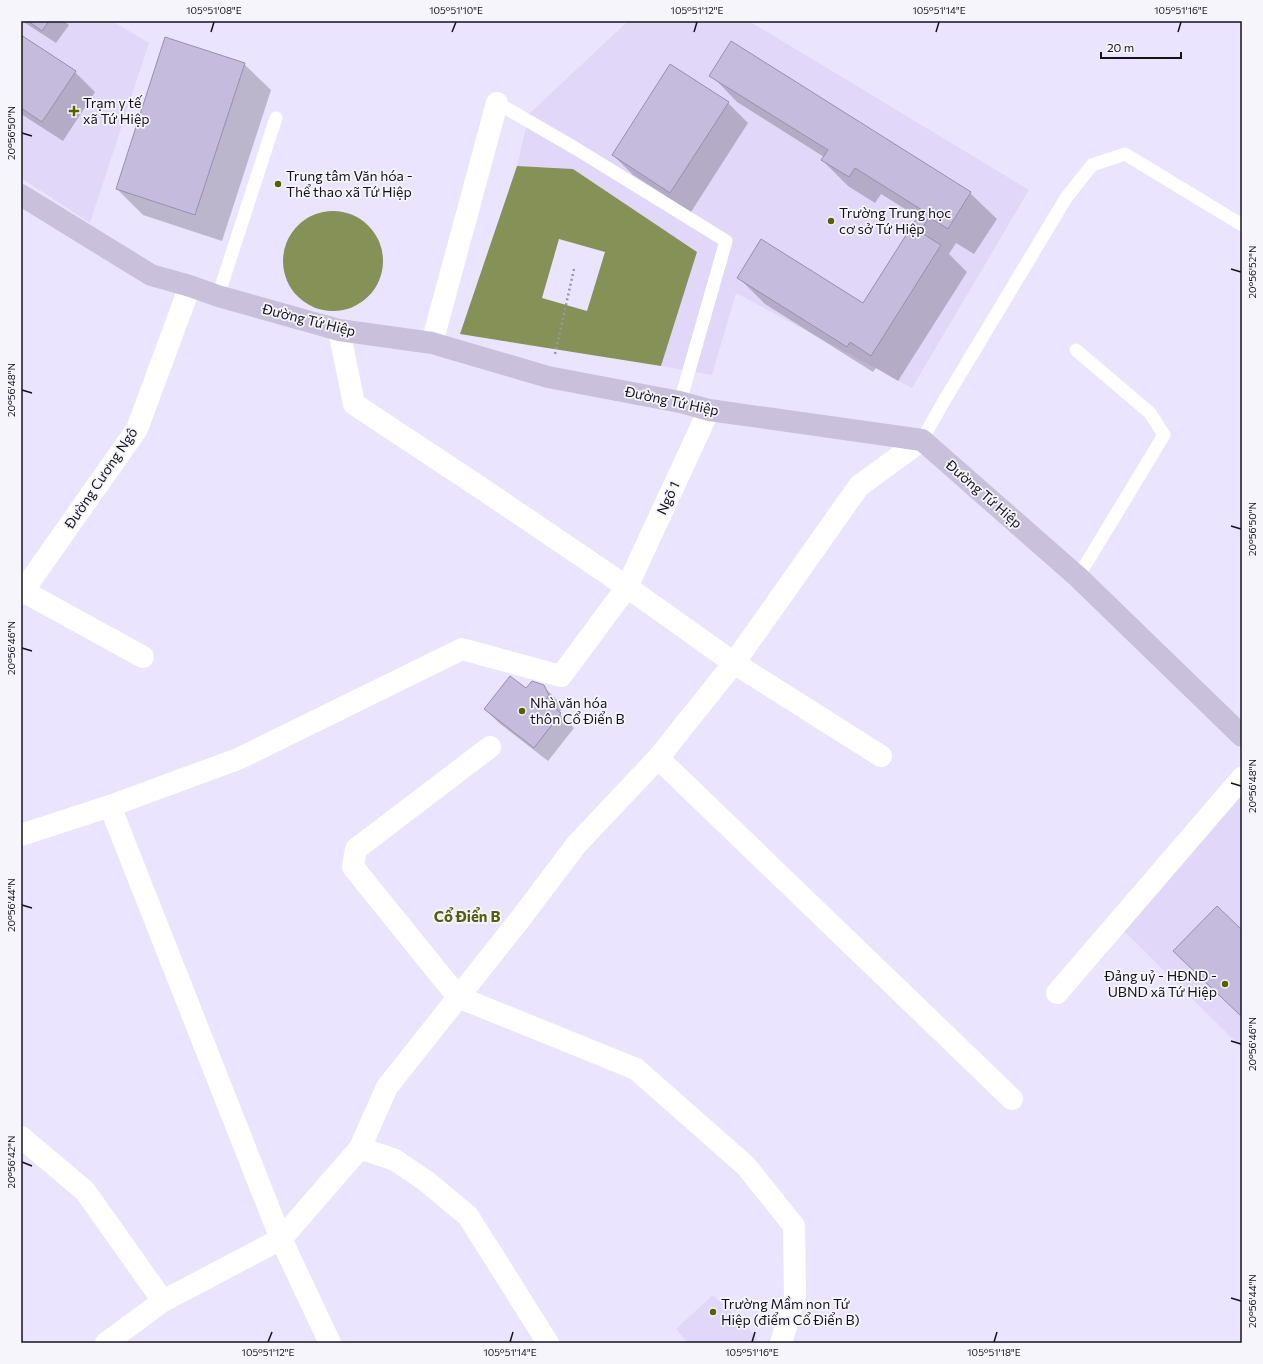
<svg xmlns="http://www.w3.org/2000/svg" width="1263" height="1364" viewBox="0 0 1263 1364" font-family="Commissioner,sans-serif">
<rect width="100%" height="100%" fill="#ebe4ff"/>
<g fill="#e1d8f9">
<path d="M21,21H112L149,43L90,223L21,178Z"/>
<path d="M628,21H749L1029,190L912,388L736,293L712,375L661,366L697,252L573,169L517,166L529,114Z"/>
<path d="M1242,791V1048L1122,929Z"/>
<path d="M713,1295L756,1336L758,1343H688L676,1329Z"/>
</g>
<g fill="#869157" fill-rule="evenodd">
<path d="M517,166L573,169L697,252L661,366L460,334ZM559,239L605,252L587,311L542,298Z"/>
<circle cx="333" cy="261" r="50"/>
</g>
<g fill="#0003">
<path d="M22,21H64L69,25L56,43Z"/>
<path d="M21,36L75,72L95,92L63,141L21,114Z"/>
<path d="M244,64L271,90L222,241L143,215L117,189Z"/>
<path d="M711,75L970,193L997,219L974,254L956,243L949,254L967,272L898,381L876,368L873,372L765,304L739,278L863,305L918,217L881,194L875,203L848,186L822,160L824,157L737,102Z"/>
<path d="M728,103L748,123L691,212L633,175L613,155Z"/>
<path d="M543,686L557,700L562,709L559,713L574,728L548,761L499,723L485,709L527,690Z"/>
</g>
<g fill="#c5bcdd" stroke="#978fad">
<path d="M28,21H49L42,31Z"/>
<path d="M21,35L76,71L42,122L21,108Z"/>
<path d="M165,37L245,63L195,215L116,189Z"/>
<path d="M731,41L971,192L948,229L929,217L920,232L941,245L871,356L850,342L847,347L737,278L761,239L863,303L922,210L855,168L849,177L821,160L828,150L709,76Z"/>
<path d="M670,64L729,102L670,193L612,155Z"/>
<path d="M510,676L526,688L532,681L544,685L549,695L545,701L561,713L534,748L484,709Z"/>
<path d="M1217,906L1242,930V1017L1173,951Z"/>
</g>
<g fill="none" stroke-linecap="round" stroke-linejoin="round">
<path stroke="#9994a8" stroke-width="2.5" stroke-dasharray="2 3" stroke-linecap="butt" d="M555,354L574,269"/>
<g stroke="#fff" stroke-width="13">
<path d="M497,103L575,148L726,241L680,402"/>
<path d="M218,296L276,118"/>
<path d="M1076,350L1150,413L1164,435L1078,577"/>
<path d="M922,440L944,401L1066,198L1092,165L1125,154L1242,225"/>
</g>
<g stroke="#fff" stroke-width="22">
<path d="M339,330L354,404L481,488L627,587L734,663L881,756"/>
<path d="M432,343L497,103"/>
<path d="M23,591L143,657"/>
<path d="M21,594L137,429L190,286"/>
<path d="M490,747L356,849L353,867L458,997L636,1069L746,1166L794,1226L795,1296L781,1343"/>
<path d="M658,758L1012,1099"/>
<path d="M110,806L281,1239L330,1343"/>
<path d="M21,835L110,806L238,759L462,649L561,676L627,587L709,410"/>
<path d="M1057,993L1242,778"/>
<path d="M21,1137L85,1191L163,1301"/>
<path d="M360,1148L395,1160L426,1181L468,1216L548,1343"/>
<path d="M106,1343L163,1301L281,1239L360,1148L387,1087L521,918L576,845L658,758L734,663L859,486L922,440"/>
</g>
<path stroke="#c9c1dc" stroke-width="22" d="M21,195L151,275L190,286L218,296L339,330L432,343L548,377L680,402L709,410L922,440L1078,577L1242,736"/>
</g>
<path fill="none" stroke="#15121d" stroke-width="1.5" d="M211,32L214,22M452,32L456,22M694,32L697,22M936,32L939,22M1178,32L1181,22M22,133L32,136M1231,269L1241,272M22,390L32,393M1231,526L1241,529M22,648L32,651M1231,783L1241,786M22,905L32,908M1231,1041L1241,1044M22,1162L32,1166M1231,1298L1241,1301M268,1342L272,1332M510,1342L513,1332M752,1342L755,1332M994,1342L997,1332"/>
<g fill="#566100" stroke="#f6f5fc" stroke-width="1.5">
<path d="M72 105h4v4h4v4h-4v4h-4v-4h-4v-4h4z"/>
<circle cx="278" cy="184" r="4"/>
<circle cx="831" cy="221" r="4"/>
<circle cx="522" cy="711" r="4"/>
<circle cx="1225" cy="984" r="4"/>
<circle cx="713" cy="1312" r="4"/>
</g>
<g text-anchor="middle" stroke-width="3.5" stroke-linejoin="round" paint-order="stroke">
<g font-size="14" fill="#15121d" stroke="#f6f5fc" text-anchor="start">
<text x="83" y="108">Trạm y tế<tspan x="83" dy="16">xã Tứ Hiệp</tspan></text>
<text x="286" y="181">Trung tâm Văn hóa -<tspan x="286" dy="16">Thể thao xã Tứ Hiệp</tspan></text>
<text x="839" y="218">Trường Trung học<tspan x="839" dy="16">cơ sở Tứ Hiệp</tspan></text>
<text x="530" y="708">Nhà văn hóa<tspan x="530" dy="16">thôn Cổ Điển B</tspan></text>
<text x="1217" y="981" text-anchor="end">Đảng uỷ - HĐND -<tspan x="1217" dy="16">UBND xã Tứ Hiệp</tspan></text>
<text x="721" y="1309">Trường Mầm non Tứ<tspan x="721" dy="16">Hiệp (điểm Cổ Điển B)</tspan></text>
</g>
<g font-size="14" fill="#15121d" stroke="#f6f5fc">
<text transform="translate(309 320) rotate(14)" y="5">Đường Tứ Hiệp</text>
<text transform="translate(672 401) rotate(12)" y="5">Đường Tứ Hiệp</text>
<text transform="translate(101 478) rotate(-56)" y="5">Đường Cương Ngô</text>
<text transform="translate(984 494) rotate(41)" y="5">Đường Tứ Hiệp</text>
<text transform="translate(668 498) rotate(-65)" y="5">Ngõ 1</text>
</g>
<g font-size="15" font-weight="bold" fill="#545e0d" stroke="#f6f5fc">
<text x="467" y="922">Cổ Điển B</text>
</g>
</g>
<rect width="1263" height="1364" fill="none" stroke="#f6f5fc" stroke-width="44"/>
<path d="M1101 52v6h80v-6" fill="none" stroke="#15121d" stroke-width="2"/>
<text x="1107" y="52" font-size="12" fill="#15121d" stroke="#f6f5fc" stroke-width="3" paint-order="stroke">20 m</text>
<rect x="22" y="22" width="1219" height="1320" fill="none" stroke="#15121d" stroke-width="1.5"/>
<g font-size="10" text-anchor="middle" fill="#15121d">
<text x="214" y="14">105°51'08"E</text>
<text x="456" y="14">105°51'10"E</text>
<text x="697" y="14">105°51'12"E</text>
<text x="939" y="14">105°51'14"E</text>
<text x="1181" y="14">105°51'16"E</text>
<text transform="translate(11 133) rotate(-90)" y="4">20°56'50"N</text>
<text transform="translate(1252 272) rotate(-90)" y="4">20°56'52"N</text>
<text transform="translate(11 390) rotate(-90)" y="4">20°56'48"N</text>
<text transform="translate(1252 529) rotate(-90)" y="4">20°56'50"N</text>
<text transform="translate(11 648) rotate(-90)" y="4">20°56'46"N</text>
<text transform="translate(1252 786) rotate(-90)" y="4">20°56'48"N</text>
<text transform="translate(11 905) rotate(-90)" y="4">20°56'44"N</text>
<text transform="translate(1252 1044) rotate(-90)" y="4">20°56'46"N</text>
<text transform="translate(11 1162) rotate(-90)" y="4">20°56'42"N</text>
<text transform="translate(1252 1301) rotate(-90)" y="4">20°56'44"N</text>
<text x="268" y="1356">105°51'12"E</text>
<text x="510" y="1356">105°51'14"E</text>
<text x="752" y="1356">105°51'16"E</text>
<text x="994" y="1356">105°51'18"E</text>
</g>
</svg>
